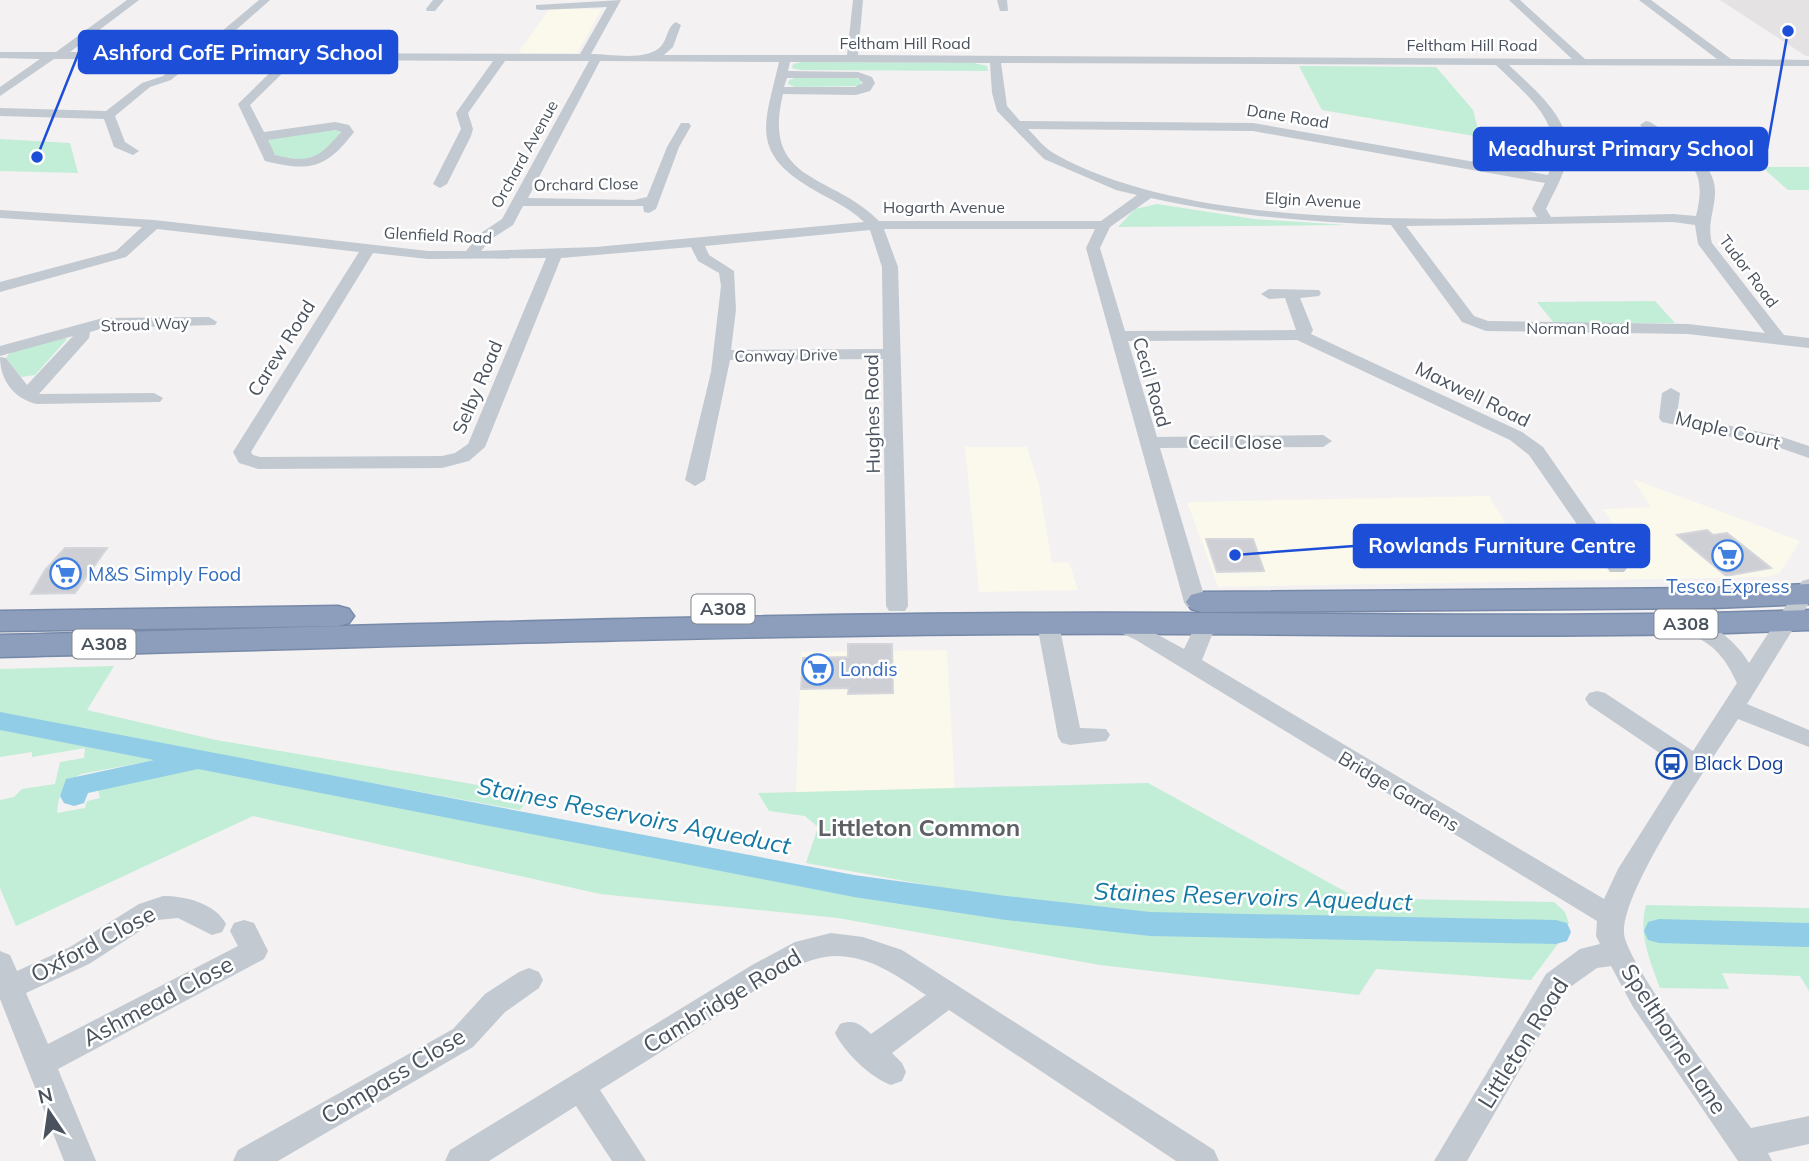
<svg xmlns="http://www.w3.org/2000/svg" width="1809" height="1161" viewBox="0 0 1809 1161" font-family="Mulish,sans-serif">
<rect width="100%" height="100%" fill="#f3f1f1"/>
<g fill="#fbf8ec">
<path d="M549,9H602L577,53H518Z"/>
<path d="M965,447H1027L1039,485L1052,563L1069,562L1078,590L979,592Z"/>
<path d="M1633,479L1800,541L1780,573L1767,577L1218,587L1187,502L1489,496L1515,539L1621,537L1603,509L1651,507Z"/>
<path d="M947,650L955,789L796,793L801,652Z"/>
</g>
<path fill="#e4e2e2" d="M1720,0H1809V56H1806Z"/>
<g fill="#c2edd7">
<path d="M802,62L974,63L987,66L988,71L800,70L792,68L793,64Z"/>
<path d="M1299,66L1436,67L1473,110L1480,137L1322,110Z"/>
<path d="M798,77H853L861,80V86L795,87L788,84L789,80Z"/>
<path d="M327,129L339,131L340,134L320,157L310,160L280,158L273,153L266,141L270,137Z"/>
<path d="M0,139L70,143L78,173L0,171Z"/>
<path d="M1762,167H1809V190H1788Z"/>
<path d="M1157,204L1254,219L1347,225L1118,227L1135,209Z"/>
<path d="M1655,301L1675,323H1554L1537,302Z"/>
<path d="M62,337L67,339L35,375L21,377L6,358L11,351Z"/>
<path d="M114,666L87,710L216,740L531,794L520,810L0,715V669Z"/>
<path d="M0,728L166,758L81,774C62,783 59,793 57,813L85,808L87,801L100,798L98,789L204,765L856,894L1148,929L1560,941L1531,980L1376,969L1359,995L1100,965L838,918L600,894L253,816L16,926L0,888V800L14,797L22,789L55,784L60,762L84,758L85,748L32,757V752L0,757Z"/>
<path d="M1148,783L1357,898L1554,902L1565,912L1569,924L1139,913L1015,901L806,863L818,827L805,816L769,811L758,793Z"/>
<path d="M1646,905L1809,908V991L1800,976L1722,973L1729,989L1660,988C1650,961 1638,934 1646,905Z"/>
</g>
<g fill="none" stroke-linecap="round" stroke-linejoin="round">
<g fill="#92cde7" fill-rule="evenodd">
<path d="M0,712L854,875L1006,896L1150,912L1556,920L1567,923L1571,932L1567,941L1556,944L1150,936L1006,920L854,897L198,769L88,793L84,803L74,806L64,803L60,796L66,779L154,760L0,730Z"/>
<path d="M1659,919L1809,923V947L1659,943L1648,940L1644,931L1648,922Z"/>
</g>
</g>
<g fill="#cecfd5" stroke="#d5d6dc" stroke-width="2">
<path d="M1707,530L1713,535L1727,533L1771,568L1726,576L1677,535Z"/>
<path d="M1206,539H1253L1264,571L1217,572Z"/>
<path d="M65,548H107L75,593L31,594L45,570Z"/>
<path d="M848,644H892L893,693L848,694L849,688L801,689L803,658L848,657Z"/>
</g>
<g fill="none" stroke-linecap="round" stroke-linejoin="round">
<defs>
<g id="highway">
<path d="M1809,584V604L1712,608L1202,612L1191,609L1186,602L1191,595L1202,592L1712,588Z"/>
<path d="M338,606L349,609L354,616L349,623L338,626L0,631V611Z"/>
<path d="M1809,610V630C1548,641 1288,632 1027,634C685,636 342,648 0,657V635C342,627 685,615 1027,613C1288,611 1548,620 1809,610Z"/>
</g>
</defs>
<use href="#highway" stroke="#7789a8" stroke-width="3"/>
<g fill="#c2c9d1" fill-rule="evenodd">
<path d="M127,0H139L70,52L196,53L208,43L146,41L141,38L150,32L155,35L215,37L259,0H270L210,53L580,54L607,7L540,10L536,9V5L621,0L591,54C610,54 649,62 662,45C668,37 667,27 676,22L681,25L673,47L664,55H847L853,0H863L858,55L1572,59L1509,0H1520L1585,59H1717L1639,0H1651L1731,59L1809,60V66L1509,65C1533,89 1574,119 1567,159C1564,176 1553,193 1546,209L1551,217L1673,214L1696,216C1712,154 1673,160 1640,125L1646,121L1650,122C1675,138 1717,160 1715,194C1714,212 1707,225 1712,243L1784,335L1809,338V348L1688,334L1486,331L1462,322L1391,225C1310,222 1231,216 1151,198L1110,227L1100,248L1125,331L1296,330L1285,298L1269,299L1261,294L1269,289L1319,290L1321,293L1319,296L1300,298L1313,330L1311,334L1522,432L1543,447L1627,568L1624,572H1610L1529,455L1510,440L1297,340L1128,341L1157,437L1323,435L1332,441L1323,447L1160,448L1206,602L1203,607H1187L1184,602L1086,248L1095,229H884L898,267L908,606L905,611H889L886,606L883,359L730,360L705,480L695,486L685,480L711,372L721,286L719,273L698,261L691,247L561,258L485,447L469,461L442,468L258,469L239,463L233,452L359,252L157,229L126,257L0,292V282L116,251L142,227L0,218V210L154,220L428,251H466L481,233L502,219L589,61H505L468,113L473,129L471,136L447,184L440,188L433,184L461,129L456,113L493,61L296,60L250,105L264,132L335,122L349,125L354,132C326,169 309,172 265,161L238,104L283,60L197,59L171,80L150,87L115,116L125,142L139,151L133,155L114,147L104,119L0,116V108L106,111L142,83L163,76L183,59H54L0,96V87L40,59L0,58V52H56ZM600,61L779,62C765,124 748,152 814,190C831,200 850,208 864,222L596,247L481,251L491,239L513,225L523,206H643L644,212L649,213L656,209L679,147L691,126L689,123H681L667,147L647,197L634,200L528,198ZM790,62L990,63L992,93L997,111L1044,159L1116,190L1137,195L1101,221H879C832,173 761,184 783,94L856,95L870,91L875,83L872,77L858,72L788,71ZM1001,63L1496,65C1528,97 1568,124 1548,175L1253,123L1020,121L1007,106ZM787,78H858L863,83L855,87H784ZM1028,129L1253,131L1545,183L1532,209L1537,217C1397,221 1179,224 1055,154C1045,149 1036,137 1028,129ZM335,130L341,132C319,158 310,164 275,155L268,140ZM1673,222L1695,225L1698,244L1765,333L1688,324L1488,321L1474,316L1406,226ZM870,230L882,267L883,349L731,350L736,310L734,271L709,255L705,246ZM373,253L428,259L546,258L468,444L455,453L442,456L260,457L253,455L251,452Z"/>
<path d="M433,0H444L435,11H427L426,9Z"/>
<path d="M997,0H1007L1008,11H1000Z"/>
<path d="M209,317L217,322L215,325L104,328L90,332L89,338L39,394L154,393L163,398L160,402L37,404C14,399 0,380 0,357L6,358L27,385L73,336L0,356V346L103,318Z"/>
<path d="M1671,388L1680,393L1677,415L1779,436L1809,446V458L1774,446L1662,422L1659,418L1662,393Z"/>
<path d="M1809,579V603L1747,704L1809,730V747L1738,719C1711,762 1622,888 1624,933C1625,962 1728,1096 1751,1128L1809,1116V1144L1768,1153L1772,1161H1738L1633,1007L1611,966L1597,968L1566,990L1467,1161H1434L1546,974L1580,949L1600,944L1596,936L1597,921L1136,640L1111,628L1108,623L1111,618H1127L1184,649L1195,626L1216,617L1224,619L1227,624L1212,635L1202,660L1604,899L1618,869L1682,768L1589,705L1585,699L1589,693L1597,691L1605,693L1693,751L1737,683C1727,662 1717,647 1696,637C1687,633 1676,632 1671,624L1674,619C1702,612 1736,640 1749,663L1802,581Z"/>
<path d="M1048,617L1056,619L1059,624L1080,728L1106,729L1110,735L1106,741L1070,745L1062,743L1058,737L1037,624L1040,619Z"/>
<path d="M163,896C185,896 215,903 226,924L222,932L212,935L178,918L157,920L89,964L26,993L48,1044L238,946L230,931L234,923L244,920L254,923L268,951L264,959L58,1069L96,1161H64L0,999V951L10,955L17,971L70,947L139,904Z"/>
<path d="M831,933L863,937L902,950L1214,1150L1219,1161H1176L949,1010L892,1053L902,1063L906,1072L902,1081L891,1085C871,1078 844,1052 835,1033L840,1024C854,1019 860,1024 871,1034L926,995C897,976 871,956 835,956C798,956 748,996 717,1016C678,1041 639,1066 600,1090L646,1161H612L576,1106L489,1161H445L450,1150L752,965L795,942Z"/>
<path d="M529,968L539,972L543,980L539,988L505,1012L473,1047L278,1161H233L238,1150L453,1029L485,994L519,972Z"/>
</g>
<use href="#highway" fill="#8c9ebc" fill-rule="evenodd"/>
</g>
<defs>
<symbol id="supermarket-ring" viewBox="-11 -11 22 22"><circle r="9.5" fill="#fff" stroke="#3f7fe0" stroke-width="1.5"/><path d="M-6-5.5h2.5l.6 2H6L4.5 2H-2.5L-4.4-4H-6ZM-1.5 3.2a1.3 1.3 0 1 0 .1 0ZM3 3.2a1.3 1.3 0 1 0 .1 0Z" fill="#3f7fe0"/></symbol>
<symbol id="bus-ring" viewBox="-11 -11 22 22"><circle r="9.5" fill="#fff" stroke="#1a4fb4" stroke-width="1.5"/><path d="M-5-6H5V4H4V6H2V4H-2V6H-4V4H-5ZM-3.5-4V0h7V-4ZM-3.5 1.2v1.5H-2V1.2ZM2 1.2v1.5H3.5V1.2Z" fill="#1a4fb4"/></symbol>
</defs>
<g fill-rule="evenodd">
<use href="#supermarket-ring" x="1710" y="538" width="35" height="35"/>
<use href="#supermarket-ring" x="48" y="556" width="35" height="35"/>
<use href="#supermarket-ring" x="800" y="652" width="35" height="35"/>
<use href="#bus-ring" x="1654" y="746" width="35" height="35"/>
</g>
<g text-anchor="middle" stroke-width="5" stroke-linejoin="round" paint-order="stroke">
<g font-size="16" fill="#49525d" stroke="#fff">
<text x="905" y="49">Feltham Hill Road</text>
<text x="1472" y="51">Feltham Hill Road</text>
<text transform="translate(1288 116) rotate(9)" y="6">Dane Road</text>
<text transform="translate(524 154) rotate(-61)" y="6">Orchard Avenue</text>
<text transform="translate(586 184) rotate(-1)" y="6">Orchard Close</text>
<text transform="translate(1313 200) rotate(3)" y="6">Elgin Avenue</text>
<text x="944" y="213">Hogarth Avenue</text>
<text transform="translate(438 235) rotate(3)" y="6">Glenfield Road</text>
<text transform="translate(1749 271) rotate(53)" y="6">Tudor Road</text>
<text transform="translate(145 324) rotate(-2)" y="6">Stroud Way</text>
<text x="1578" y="334">Norman Road</text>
<text transform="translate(786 355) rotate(-1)" y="6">Conway Drive</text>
</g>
<g fill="#fff" stroke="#80868e" stroke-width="2">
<rect x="691.5" y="594.5" width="63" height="29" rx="5"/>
<rect x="1654.5" y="609.5" width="63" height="29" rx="5"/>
<rect x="72.5" y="629.5" width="63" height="29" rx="5"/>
</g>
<g font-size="18" font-weight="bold" fill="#49525d">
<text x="723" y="615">A308</text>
<text x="1686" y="630">A308</text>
<text x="104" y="650">A308</text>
</g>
<g font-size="19" fill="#49525d" stroke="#fff">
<text transform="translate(281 348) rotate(-58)" y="7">Carew Road</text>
<text transform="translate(1152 382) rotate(74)" y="7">Cecil Road</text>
<text transform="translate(477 387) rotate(-67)" y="7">Selby Road</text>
<text transform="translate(1473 394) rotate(26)" y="7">Maxwell Road</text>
<text transform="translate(872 414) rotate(-91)" y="7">Hughes Road</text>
<text transform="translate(1728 430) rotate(14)" y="7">Maple Court</text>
<text x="1235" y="449">Cecil Close</text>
<text transform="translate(1399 791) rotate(31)" y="7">Bridge Gardens</text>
</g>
<g font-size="19" fill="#366cbe" stroke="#fff" text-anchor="start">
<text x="88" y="581">M&amp;S Simply Food</text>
<text x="1728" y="593" text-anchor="middle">Tesco Express</text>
<text x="840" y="676">Londis</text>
</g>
<g font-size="19" fill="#164399" stroke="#fff" text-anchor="start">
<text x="1694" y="770">Black Dog</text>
</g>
<g font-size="23" fill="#49525d" stroke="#fff">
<text transform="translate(93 944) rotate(-28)" y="8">Oxford Close</text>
<text transform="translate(158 1001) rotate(-28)" y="8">Ashmead Close</text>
<text transform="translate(722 1001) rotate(-31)" y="8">Cambridge Road</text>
<text transform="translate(1674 1039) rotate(57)" y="8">Spelthorne Lane</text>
<text transform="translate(1523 1043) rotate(-58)" y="8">Littleton Road</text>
<text transform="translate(393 1076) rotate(-31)" y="8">Compass Close</text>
</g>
<g font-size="24" font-style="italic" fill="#1579a5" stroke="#fff">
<text transform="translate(634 816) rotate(11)" y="8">Staines Reservoirs Aqueduct</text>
<text transform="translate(1253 897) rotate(2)" y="8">Staines Reservoirs Aqueduct</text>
</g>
<g font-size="24" font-weight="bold" fill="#5d6065" stroke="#fff">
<text x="919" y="836">Littleton Common</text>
</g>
</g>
<path fill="none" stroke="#1d4ed8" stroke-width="2.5" d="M37 157L79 52M1788 31L1767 149M1235 555L1354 546"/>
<g fill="#1d4ed8" stroke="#fff" stroke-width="2.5">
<circle cx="37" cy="157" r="7"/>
<circle cx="1788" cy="31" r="7"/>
<circle cx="1235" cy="555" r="7"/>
</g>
<g fill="#1d4ed8" stroke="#1d4ed8" stroke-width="2.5">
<rect x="79" y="31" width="318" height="42" rx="7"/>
<rect x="1474" y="128" width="293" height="42" rx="7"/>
<rect x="1354" y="525" width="295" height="42" rx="7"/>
</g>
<g font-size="21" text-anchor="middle" font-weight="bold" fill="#fff">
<text x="238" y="60">Ashford CofE Primary School</text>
<text x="1621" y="156">Meadhurst Primary School</text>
<text x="1502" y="553">Rowlands Furniture Centre</text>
</g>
<g transform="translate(49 1112) rotate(347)" stroke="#ffffff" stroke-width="5" paint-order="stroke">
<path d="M0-5L12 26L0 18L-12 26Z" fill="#49525d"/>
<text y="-10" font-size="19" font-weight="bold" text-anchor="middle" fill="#49525d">N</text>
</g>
</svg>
